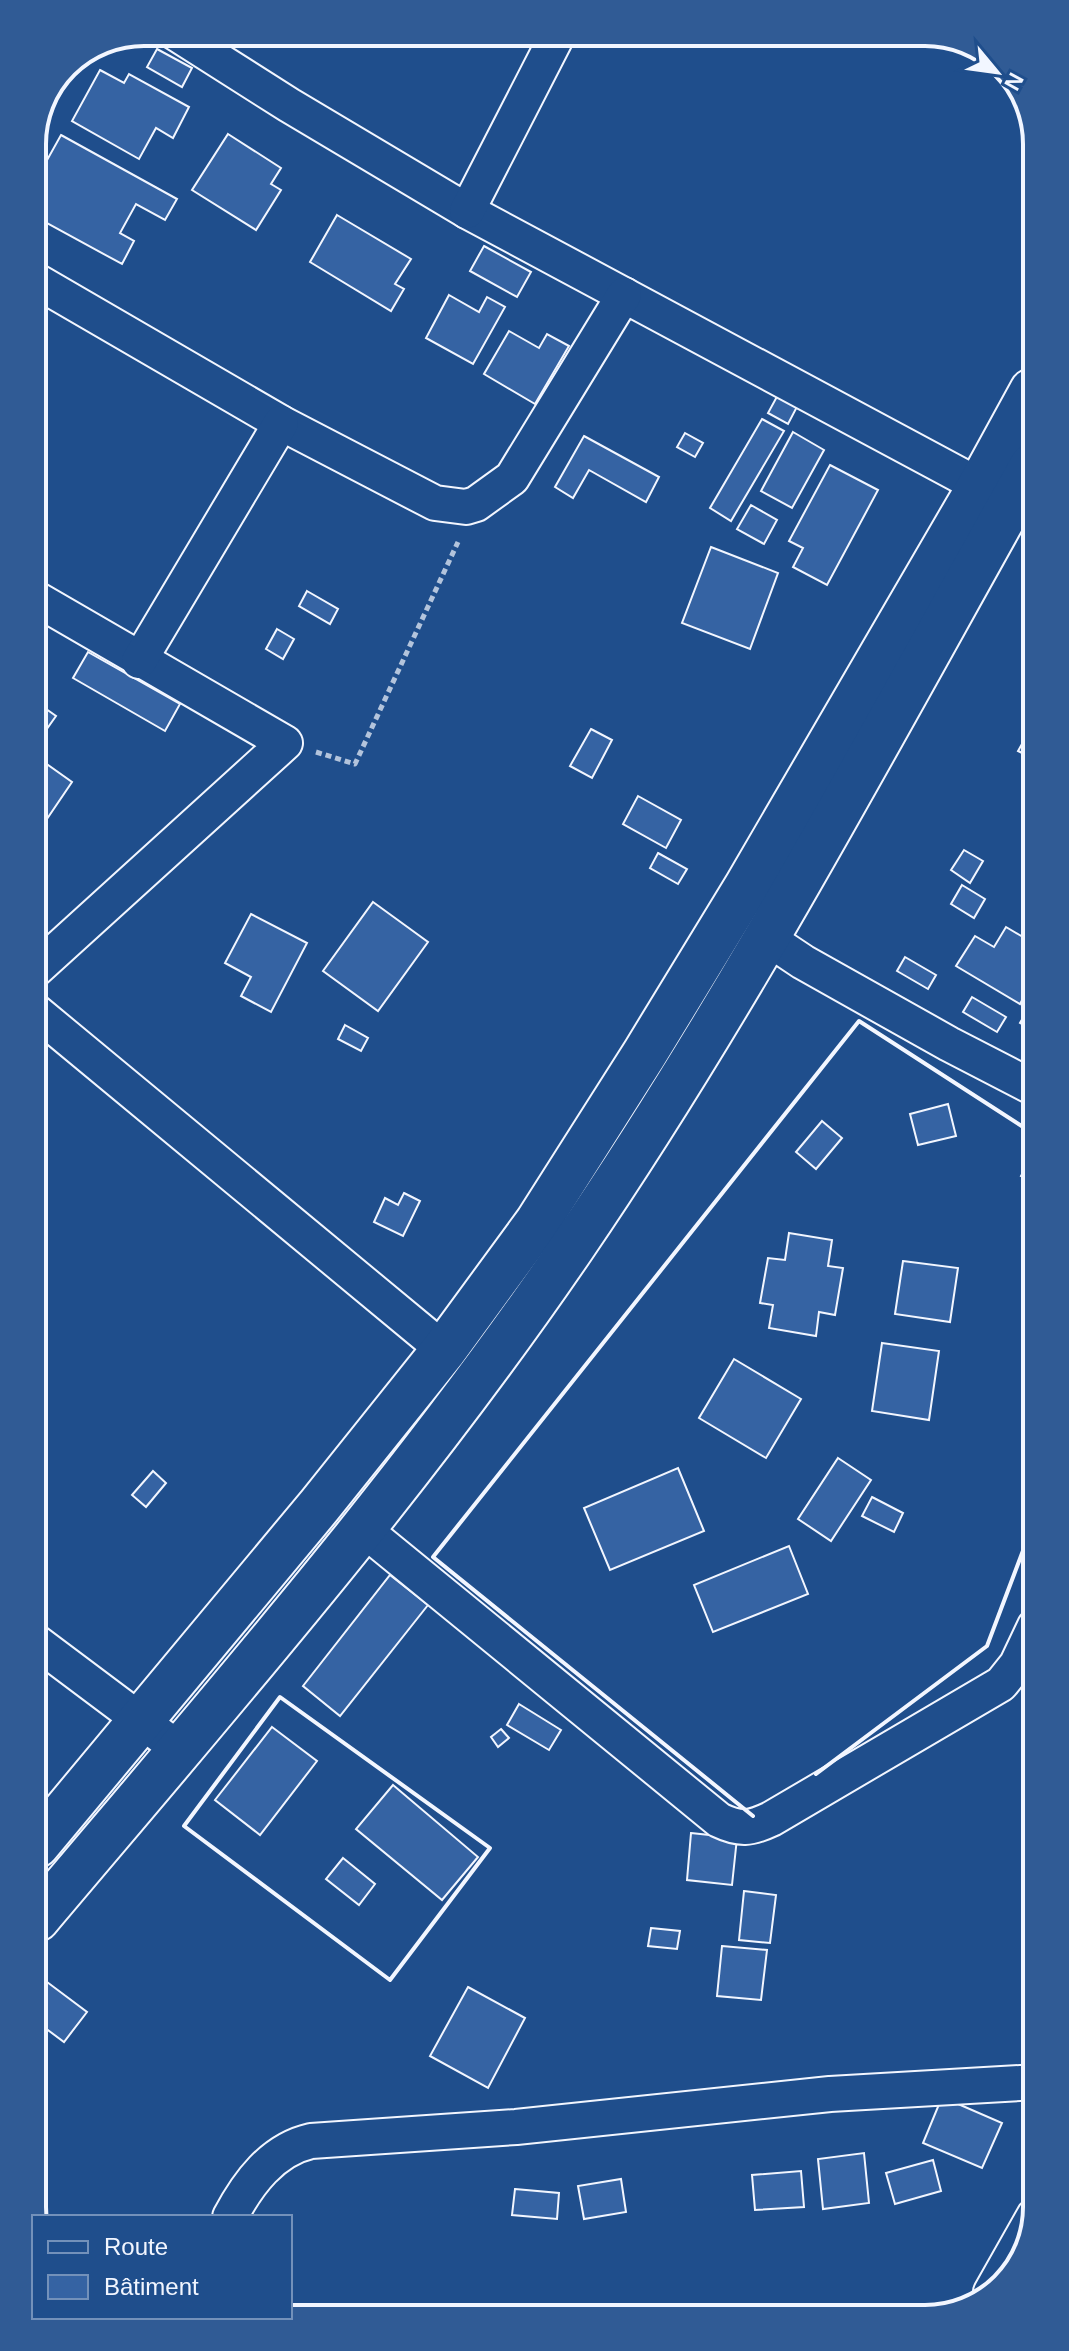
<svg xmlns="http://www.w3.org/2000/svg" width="1069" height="2351" viewBox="0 0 1069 2351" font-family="Arial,sans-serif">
<rect width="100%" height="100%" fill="#1f4e8c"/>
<g fill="#3563a3" stroke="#f2f6ff" stroke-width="2">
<path d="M157,49L192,68L182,87L147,67Z"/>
<path d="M100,70L124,83L129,74L189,107L173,138L156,128L139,159L72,121Z"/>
<path d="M228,134L281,168L271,184L281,190L256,230L192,190Z"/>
<path d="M61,135L177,199L165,220L136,204L120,233L134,241L122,264L32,215V187Z"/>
<path d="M337,215L411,259L395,284L404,289L391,311L310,262Z"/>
<path d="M484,246L531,272L517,297L470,271Z"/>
<path d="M449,295L479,312L487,297L505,307L473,364L426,338Z"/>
<path d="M509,331L539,348L547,334L569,346L535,404L484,374Z"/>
<path d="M780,391L800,401L788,424L768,413Z"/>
<path d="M762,419L784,431L731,521L710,508Z"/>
<path d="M793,432L824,450L792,508L761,491Z"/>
<path d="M685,433L703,443L695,457L677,447Z"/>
<path d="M584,436L659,477L646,502L589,470L573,498L555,487Z"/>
<path d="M830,465L878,490L827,585L793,567L803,548L789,541Z"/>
<path d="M751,505L777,520L764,544L737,529Z"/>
<path d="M711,547L778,573L750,649L682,623Z"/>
<path d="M307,591L338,609L330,624L299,606Z"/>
<path d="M277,629L294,639L283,659L266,649Z"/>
<path d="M88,652L180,704L165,731L73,678Z"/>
<path d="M39,704L56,716L34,747V711Z"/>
<path d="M591,729L612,740L592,778L570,766Z"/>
<path d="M1027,735L1033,738L1032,758L1018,751Z"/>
<path d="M34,755L72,782L34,838Z"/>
<path d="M638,796L681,820L666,848L623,824Z"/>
<path d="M964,850L983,861L970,883L951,870Z"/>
<path d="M658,853L687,869L678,884L650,868Z"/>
<path d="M962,885L985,899L974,918L951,904Z"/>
<path d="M373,902L428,942L378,1011L323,971Z"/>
<path d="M251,914L307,943L271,1012L241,996L251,977L225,963Z"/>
<path d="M1006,927L1033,943V980L1020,1004L956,966L975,936L994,947Z"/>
<path d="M905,957L936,975L928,989L897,971Z"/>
<path d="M972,997L1006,1017L997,1032L963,1012Z"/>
<path d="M1030,1006L1034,1008V1031L1020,1023Z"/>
<path d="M345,1025L368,1038L361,1051L338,1039Z"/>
<path d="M948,1104L956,1136L918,1145L910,1114Z"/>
<path d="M822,1121L842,1138L816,1169L796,1152Z"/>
<path d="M1028,1163L1034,1166V1182L1021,1176Z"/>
<path d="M404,1193L420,1201L403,1236L374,1222L385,1198L398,1205Z"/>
<path d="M789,1233L832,1240L828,1266L843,1268L835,1315L819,1312L816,1336L769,1328L773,1305L760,1303L768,1258L785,1260Z"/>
<path d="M903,1261L958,1268L950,1322L895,1314Z"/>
<path d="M882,1343L939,1351L929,1420L872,1411Z"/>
<path d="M734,1359L801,1399L766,1458L699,1418Z"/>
<path d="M838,1458L871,1480L831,1541L798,1519Z"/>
<path d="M678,1468L704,1531L610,1570L584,1508Z"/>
<path d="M153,1471L166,1483L146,1507L132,1495Z"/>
<path d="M872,1497L903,1513L894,1532L862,1516Z"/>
<path d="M789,1546L808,1594L713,1632L694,1585Z"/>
<path d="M390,1575L428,1605L340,1716L303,1686Z"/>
<path d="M519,1704L561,1730L549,1750L507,1725Z"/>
<path d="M272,1727L317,1761L260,1835L215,1800Z"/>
<path d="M501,1729L509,1738L498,1747L491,1737Z"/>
<path d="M393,1785L478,1857L442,1900L356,1829Z"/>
<path d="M691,1833L737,1838L732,1885L687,1880Z"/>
<path d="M343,1858L375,1884L359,1905L326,1879Z"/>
<path d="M744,1891L776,1895L770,1943L739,1940Z"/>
<path d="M651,1928L680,1931L677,1949L648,1946Z"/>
<path d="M722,1946L767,1950L761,2000L717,1996Z"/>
<path d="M43,1979L87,2012L64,2042L37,2022V1986Z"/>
<path d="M468,1987L525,2018L488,2088L430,2056Z"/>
<path d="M942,2097L1002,2123L982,2168L923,2143Z"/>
<path d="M864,2153L869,2203L823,2209L818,2159Z"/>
<path d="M933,2160L941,2191L895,2204L886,2173Z"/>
<path d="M801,2171L804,2207L755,2210L752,2175Z"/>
<path d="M621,2179L626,2212L584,2219L578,2186Z"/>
<path d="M515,2189L559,2193L557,2219L512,2215Z"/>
</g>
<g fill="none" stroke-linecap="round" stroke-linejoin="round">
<defs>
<g id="street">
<path d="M174,32L289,105L467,211L980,486"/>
<path d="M467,211L559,32"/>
<path d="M33,279L281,423L435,503L466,507L476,504L512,478L624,295"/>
<path d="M33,597L285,743L35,970"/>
<path d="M139,661L281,423"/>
<path d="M767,938L803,962L949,1044L1034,1088"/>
<path d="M35,1011L444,1350"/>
<path d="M362,1528L719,1820C740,1830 750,1829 771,1819L1001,1684L1017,1664L1035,1626"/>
<path d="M36,1642L180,1750"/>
<path d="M230,2217C248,2183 272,2150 311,2141L516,2127L830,2094L1037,2082"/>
<path d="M991,2292L1034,2216"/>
<path d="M176,2318L177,2317"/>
</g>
<g id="highway">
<path d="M37,1845L320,1505L444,1350L537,1223L645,1053L747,886L980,486L1032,391"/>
<path d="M37,1919C221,1701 413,1481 573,1246C743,997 884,729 1032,466"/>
</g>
</defs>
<use href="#street" stroke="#f2f6ff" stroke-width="38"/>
<use href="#highway" stroke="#f2f6ff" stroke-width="48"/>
<path stroke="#b3c4dc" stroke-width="5" stroke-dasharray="6 4" stroke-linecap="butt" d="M316,752L355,764L458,542"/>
<use href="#street" stroke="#1f4e8c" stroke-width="34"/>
<use href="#highway" stroke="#1f4e8c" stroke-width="44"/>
<g stroke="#f2f6ff" stroke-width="4">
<path d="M280,1697L490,1848L390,1980L184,1826Z"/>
<path d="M816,1774L987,1646L1035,1519"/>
<path d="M753,1816L433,1557L859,1021L1034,1134"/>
</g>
</g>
<path d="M0 0H1069V2351H0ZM144 46H925A98 98 0 0 1 1023 144V2207A98 98 0 0 1 925 2305H144A98 98 0 0 1 46 2207V144A98 98 0 0 1 144 46Z" fill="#305b95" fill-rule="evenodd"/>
<path fill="none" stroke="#f2f6ff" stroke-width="4" d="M144 46H925A98 98 0 0 1 1023 144V2207A98 98 0 0 1 925 2305H144A98 98 0 0 1 46 2207V144A98 98 0 0 1 144 46Z"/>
<rect x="32" y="2215" width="260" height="104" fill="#1f4e8c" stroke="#7391ba" stroke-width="2"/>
<rect x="48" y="2241" width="40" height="12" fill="#1f4e8c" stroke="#7391ba" stroke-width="2"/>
<text x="104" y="2255" font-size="24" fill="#f2f6ff">Route</text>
<rect x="48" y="2275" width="40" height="24" fill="#3563a3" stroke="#7391ba" stroke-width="2"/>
<text x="104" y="2295" font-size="24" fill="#f2f6ff">Bâtiment</text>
<g transform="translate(997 72) rotate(119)" stroke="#1f4e8c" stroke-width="6" paint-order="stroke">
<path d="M0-6L14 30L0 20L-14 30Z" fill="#f2f6ff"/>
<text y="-12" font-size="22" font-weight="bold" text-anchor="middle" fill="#f2f6ff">N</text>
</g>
</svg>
